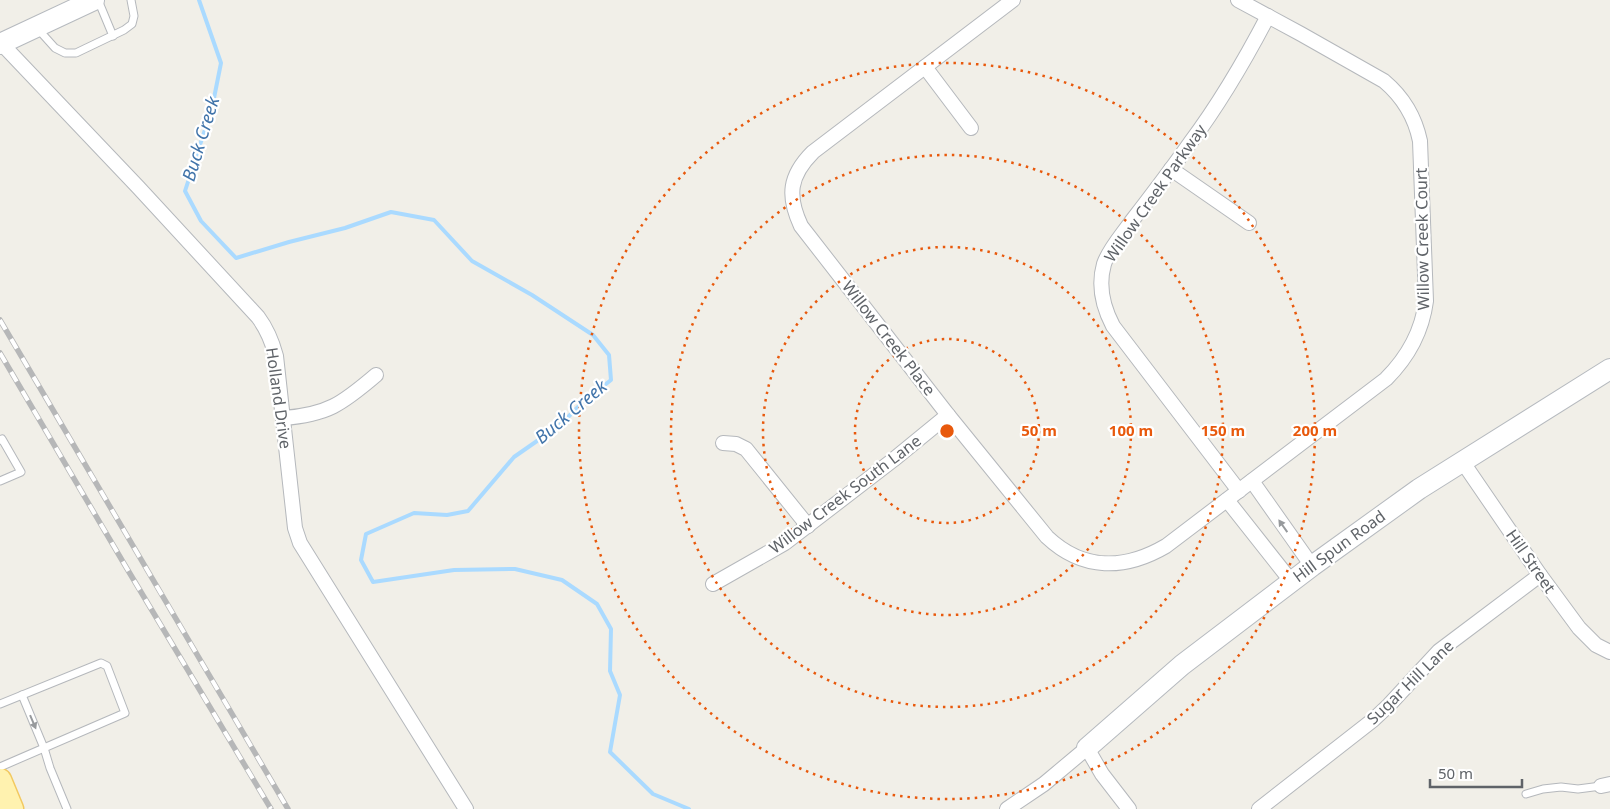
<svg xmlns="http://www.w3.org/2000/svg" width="1610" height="809" viewBox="0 0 1610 809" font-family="'Noto Sans',sans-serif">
<rect width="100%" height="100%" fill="#f1efe8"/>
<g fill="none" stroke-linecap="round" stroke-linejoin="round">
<path stroke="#aadaff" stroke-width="4" d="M199,0L221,63L212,108L185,191L201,221L236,258L289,242L345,228L391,212L434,220L472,261L532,295L593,335L609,355L611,380L582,403L560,425L514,457L468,511L447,515L414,513L366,534L361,560L373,582L454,570L515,569L562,580L597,604L611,629L610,671L620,695L610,752L653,794L689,809"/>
<defs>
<g id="lane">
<path d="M98,0L113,36"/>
<path d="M37,28L55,48L65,53H76L124,30L132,24L134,16L131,0"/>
<path d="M0,440L2,439L21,472L0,481"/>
<path d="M22,695L44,748L50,768L67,809"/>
<path d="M0,704L101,663L107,666L125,713L0,767"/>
<path d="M1526,794L1543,789L1561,787L1578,789L1601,786"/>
</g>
<g id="street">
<path d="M1013,0L813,152C789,176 787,196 801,226L948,415L1047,537C1083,571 1125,570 1166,546L1386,379C1408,357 1422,332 1426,301L1420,141C1415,117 1403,97 1384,81L1301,34L1238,0"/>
<path d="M1,43L138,187L258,317C267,329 272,341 276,356L295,528L300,543L466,809"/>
<path d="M925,67L971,128"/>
<path d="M1171,169L1249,223"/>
<path d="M283,418C327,415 342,404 376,375"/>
<path d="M723,443L736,444L746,449L808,526"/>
<path d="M1462,461L1540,575L1579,628L1596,645L1610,652"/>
<path d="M1252,481L1312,566"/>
<path d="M1239,491L1113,326C1103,307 1098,285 1104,264C1109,249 1122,235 1131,222C1151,196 1171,170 1190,143C1220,103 1245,60 1268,16"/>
<path d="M1227,500L1291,581"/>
<path d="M713,584L785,543L893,460L948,415"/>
<path d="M1601,786L1610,784"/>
<path d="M1007,809L1044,784L1087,748L1102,774L1129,809"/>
<path d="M1259,809L1373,720L1389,705L1439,651L1540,575"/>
</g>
<g id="secondary">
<path d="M0,44L94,0"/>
<path d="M1087,748L1182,665L1312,566L1419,489L1610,369"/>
</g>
<path id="primary" d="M0,780L12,809"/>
</defs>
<use href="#lane" stroke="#b5b8bc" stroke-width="9"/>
<use href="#street" stroke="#b5b8bc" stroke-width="16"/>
<use href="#secondary" stroke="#b6babf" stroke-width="22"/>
<use href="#primary" stroke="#f2c960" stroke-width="25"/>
<use href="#lane" stroke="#fff" stroke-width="7"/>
<use href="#street" stroke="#fff" stroke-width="14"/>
<use href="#secondary" stroke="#fff" stroke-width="20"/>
<use href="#primary" stroke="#fff2af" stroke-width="22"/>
<defs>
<g id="rail">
<path d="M0,320L288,809"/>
<path d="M0,353L126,567L271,809"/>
</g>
</defs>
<use href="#rail" stroke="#b6b7b8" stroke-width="5.5"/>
<use href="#rail" stroke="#fff" stroke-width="4" stroke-dasharray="11" stroke-linecap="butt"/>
</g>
<defs><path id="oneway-solid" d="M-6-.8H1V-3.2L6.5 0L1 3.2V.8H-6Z" transform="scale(1.25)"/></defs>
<g fill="#979a9d">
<use href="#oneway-solid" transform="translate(1283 526) rotate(-125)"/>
<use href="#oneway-solid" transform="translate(33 722) rotate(67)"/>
</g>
<g fill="none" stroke="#e8590c" stroke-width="2.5" stroke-dasharray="2.5 5">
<circle cx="947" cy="431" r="92"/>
<circle cx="947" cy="431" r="184"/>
<circle cx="947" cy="431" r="276"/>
<circle cx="947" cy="431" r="368"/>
</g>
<g text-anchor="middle" stroke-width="4.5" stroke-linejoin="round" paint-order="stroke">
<g font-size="16" fill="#5f6368" stroke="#fff">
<text transform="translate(1155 193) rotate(-55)" y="6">Willow Creek Parkway</text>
<text transform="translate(1422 239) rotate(-91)" y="6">Willow Creek Court</text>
<text transform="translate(889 338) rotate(52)" y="6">Willow Creek Place</text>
<text transform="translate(279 398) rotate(82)" y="6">Holland Drive</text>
<text transform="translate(845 494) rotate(-37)" y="6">Willow Creek South Lane</text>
<text transform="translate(1339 546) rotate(-36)" y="6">Hill Spun Road</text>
<text transform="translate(1531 561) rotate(55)" y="6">Hill Street</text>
<text transform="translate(1410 682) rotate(-44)" y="6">Sugar Hill Lane</text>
</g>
<g font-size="18" font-style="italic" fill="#4174aa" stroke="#fff">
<text transform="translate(201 139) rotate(-73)" y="6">Buck Creek</text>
<text transform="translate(571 412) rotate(-40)" y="6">Buck Creek</text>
</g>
</g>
<circle cx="947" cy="431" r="8" fill="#e8590c" stroke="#fff" stroke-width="2.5"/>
<g font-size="15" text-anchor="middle" font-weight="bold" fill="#e8590c" stroke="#fff" stroke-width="4.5" stroke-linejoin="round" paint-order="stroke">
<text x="1039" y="436">50 m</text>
<text x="1131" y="436">100 m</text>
<text x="1223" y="436">150 m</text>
<text x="1315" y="436">200 m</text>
</g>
<path d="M1430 779v8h92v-8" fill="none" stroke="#5f6368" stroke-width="2.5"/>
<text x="1438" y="779" font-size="15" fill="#5f6368" stroke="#ffffff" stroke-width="4" paint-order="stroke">50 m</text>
</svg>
